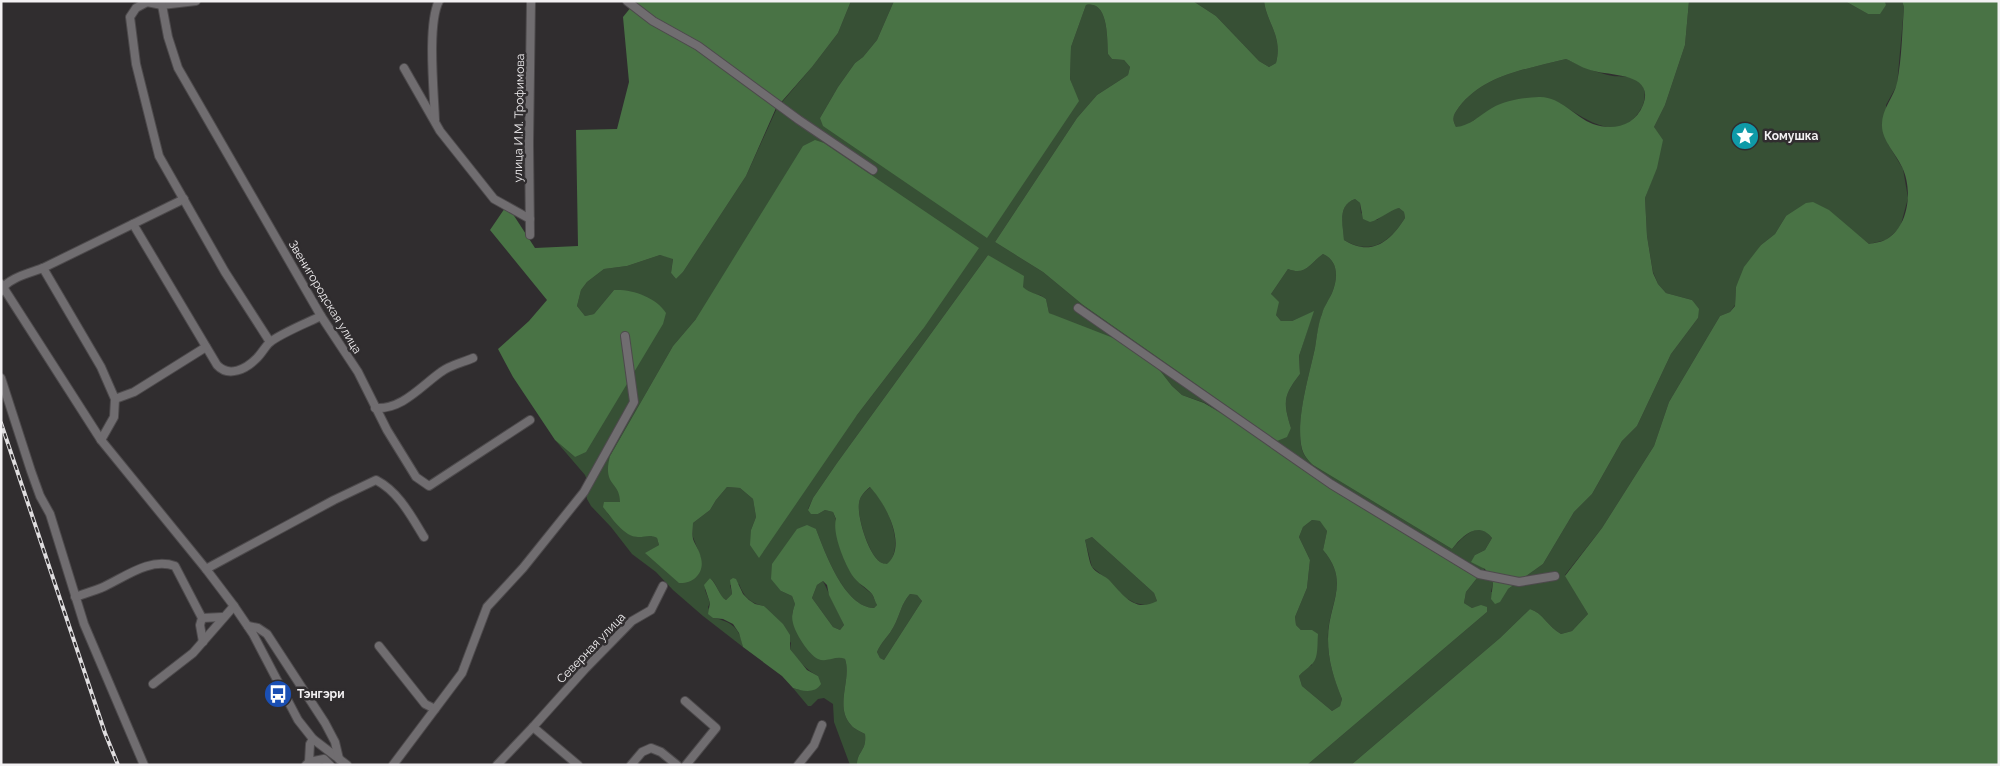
<svg xmlns="http://www.w3.org/2000/svg" width="2000" height="766" viewBox="0 0 2000 766" font-family="Raleway,sans-serif">
<rect width="100%" height="100%" fill="#302d2f"/>
<g fill="#375035" fill-rule="evenodd">
<path d="M851,1H894L877,40L863,57L855,63L838,87L820,118L1078,101L1070,79L1071,47L1086,5C1109,0 1107,40 1108,54L1112,59L1124,60L1130,67L1128,75L1097,95L1077,118L995,242L1043,272L1083,305L1277,441L1291,428C1283,402 1283,396 1300,374L1299,356L1313,312L1292,321H1281L1276,315L1271,294L1288,269C1306,276 1309,264 1323,254C1339,261 1338,279 1332,293C1329,300 1324,307 1322,314C1318,325 1317,337 1315,348C1309,376 1295,421 1302,450C1304,456 1308,460 1313,465L1452,549C1463,537 1478,519 1492,538L1485,550L1475,555L1493,583L1491,592L1508,589L1543,564L1574,512L1592,494L1622,441L1637,426L1671,354L1698,318L1692,300L1666,293L1658,284L1653,272L1647,236L1645,198L1656,168L1654,127L1665,105L1685,45L1689,1H1845L1868,14L1886,5L1885,1H1902L1904,7L1897,85L1886,105L1888,144L1903,169L1908,198L1900,228L1886,240L1869,244L1853,231L1786,216L1775,234L1761,245L1736,287L1735,305L1730,312L1720,316L1669,402L1654,446L1602,528L1565,575L1588,614L1572,631L1561,634C1548,627 1543,613 1530,609L1500,638L1351,765H1307L1487,612L1481,606L1472,608L1464,603L1466,592L1477,578L1331,489L1280,452L1205,403L1182,395L1172,386L1158,368L1049,313L1046,299L1040,295L1030,294L988,255L837,463L813,498L808,509L818,514L825,510L833,512L861,585L872,594L877,605L874,608C844,607 825,552 816,529L781,591L792,596L795,604L792,614L826,660L839,656L845,659C852,679 834,707 851,725C854,729 860,731 865,734C867,751 857,751 857,765H850L834,722L833,704L824,698L818,699L811,706H808L793,688L800,690L818,676C806,670 798,660 790,649L791,643L764,606C750,603 744,597 739,584L730,585L732,594L726,600C718,596 718,584 710,578L705,590L710,603L708,607L713,618C731,621 740,628 743,647L703,616L673,590L656,572L632,554L611,527L591,506L587,499L586,492L589,485L585,475L555,440L575,457L614,290L594,314L585,316L577,306L581,290L587,282L604,269L627,266L660,255L673,258L671,273L676,279L683,272L746,176L777,108L812,67L838,33ZM696,319L923,329L857,415L751,530L756,517L753,499L740,488L727,487L716,500L710,510L693,523V537L701,558L646,553L659,545L657,538L651,535L636,537L624,530L608,514L604,502H620V495L610,456L673,346Z"/>
<path d="M1193,1H1264C1267,24 1283,36 1276,63L1269,67L1259,61L1216,16Z"/>
<path d="M1566,59C1582,66 1596,73 1613,76C1623,77 1636,75 1642,84C1646,90 1645,101 1642,107C1621,146 1586,120 1560,103L1474,120L1466,127H1456C1451,118 1454,114 1459,107C1485,74 1528,69 1566,59Z"/>
<path d="M1355,199L1360,203L1361,213L1377,220L1390,210L1399,208L1404,212L1405,218C1390,242 1371,256 1344,240C1343,225 1337,205 1355,199Z"/>
<path d="M871,487C886,504 907,545 887,565C885,564 882,563 880,562C868,553 857,516 859,503C860,496 865,491 871,487Z"/>
<path d="M1312,520L1321,521L1327,531L1323,550C1351,583 1328,603 1328,639C1328,662 1334,678 1342,699L1340,706L1332,711L1302,686L1299,676L1306,668L1312,665V630H1301L1296,625L1295,617L1307,588L1310,560L1299,537L1303,527Z"/>
<path d="M1092,537L1154,593L1157,601L1149,606L1135,603L1122,596L1108,580L1092,567L1085,540Z"/>
<path d="M823,581L844,625L840,630L833,627L812,598L817,585Z"/>
<path d="M910,594L917,595L922,601L884,660L880,658L877,652C881,642 889,636 894,626C900,615 901,604 910,594Z"/>
</g>
<g fill="#497345" fill-rule="evenodd">
<path d="M636,1H851L838,33L812,67L776,108L746,176L683,272L676,279L671,273L673,259L660,255L627,266L604,269L587,282L581,290L577,306L585,316L594,314L614,290C632,289 656,297 666,313L663,324L586,452L575,457L555,440L513,377L498,349L529,321L547,300L490,230L507,205L535,248L578,246L576,130L617,129L629,82L623,17Z"/>
<path d="M894,1H1193L1216,16L1259,61L1269,67L1276,63C1283,36 1267,24 1264,1H1689L1685,45L1665,105L1654,127L1663,140L1657,168L1645,198L1647,236L1653,273L1658,284L1666,293L1692,300L1699,309L1698,318L1671,354L1637,426L1622,441L1592,494L1574,512L1543,564L1508,589L1500,602L1495,604L1491,599L1493,583L1485,569L1471,562L1475,555L1485,550L1492,538C1478,520 1462,536 1452,549L1313,465C1308,460 1304,456 1302,449C1295,421 1309,376 1315,348C1317,336 1318,324 1322,314C1324,306 1329,300 1332,293C1338,279 1339,261 1323,254C1309,264 1306,276 1288,269L1271,294L1279,302L1276,315L1281,321H1292L1314,311L1299,356L1300,374C1283,396 1283,402 1291,428L1287,437L1277,441L1083,305L1043,272L995,242L1077,118L1097,95L1128,75L1130,67L1124,60L1112,59L1108,54C1107,40 1109,0 1086,5L1071,47L1070,79L1079,101L987,238L823,126L820,118L838,87L855,63L863,57L877,40ZM1566,59C1575,63 1584,69 1594,71C1612,76 1655,73 1643,105C1635,126 1613,131 1593,124C1575,117 1560,96 1539,97C1522,98 1507,100 1492,108C1480,115 1470,126 1456,127C1451,118 1454,114 1459,107C1485,74 1528,69 1566,59ZM1355,199L1360,203L1363,219L1370,222C1381,219 1388,211 1399,208L1404,212L1405,218C1390,242 1371,257 1344,240C1343,225 1337,205 1355,199Z"/>
<path d="M1845,1H1885L1886,5L1880,14H1868Z"/>
<path d="M1902,1H1999V765H1351L1500,638L1530,609C1543,613 1548,627 1561,634L1572,631L1588,614L1565,576L1602,528L1654,446L1669,402L1720,316L1730,312L1735,306L1736,287L1744,267L1761,245L1775,234L1786,216L1806,203L1813,202L1829,210L1869,244C1874,243 1882,242 1887,239C1909,226 1913,189 1902,167C1896,154 1882,140 1882,126C1881,110 1894,97 1897,83C1902,58 1902,32 1904,7Z"/>
<path d="M815,140L824,143L979,248L923,329L857,415L759,558L750,545L751,530L756,517L753,499L740,488L727,487L716,500L710,510L693,523C693,528 692,534 693,539C695,545 700,551 701,558C705,573 693,584 679,583L645,553L659,545L657,538C650,534 646,537 638,537C624,537 611,517 603,507L604,502H620C620,481 602,487 610,456L673,346L696,319L803,146Z"/>
<path d="M988,255L1024,276L1023,287C1030,294 1038,293 1046,299L1049,313L1116,339L1140,354L1158,368L1172,386L1182,395L1204,403L1270,442L1280,452L1331,489L1477,578L1466,592L1464,603L1472,608L1481,605L1487,607V612L1307,765H857C857,751 867,751 865,734C860,731 854,729 851,725C834,707 852,679 845,659C836,655 827,663 818,659C809,655 795,633 793,623C791,616 793,610 795,604L792,596L781,591L771,579L772,564L797,529L807,525L816,529C825,552 844,607 874,608L877,605C875,602 874,597 872,594C866,587 857,583 852,575C844,562 832,533 836,519L833,512L825,510L818,514H811L808,510L813,498L837,463ZM870,487C886,504 908,546 887,564C885,564 882,563 880,562C868,553 857,517 859,503C860,496 865,491 870,487ZM1312,520L1320,521L1327,531L1323,550C1351,583 1328,603 1328,639C1328,661 1334,679 1342,699L1340,706L1332,711L1302,686L1299,676C1303,671 1307,669 1311,665C1319,659 1317,644 1318,634L1312,630H1301L1296,625L1295,617L1307,588L1310,560L1299,537L1303,527ZM1092,537L1154,593L1157,601C1134,614 1122,593 1108,579C1103,575 1095,572 1092,567C1089,562 1087,547 1085,540ZM823,581L827,585L829,595L844,625L840,630L833,627L812,598L817,585ZM910,594L917,595L922,601L884,660L880,658L877,652C881,642 889,636 894,626C900,615 901,604 910,594Z"/>
<path d="M710,578C717,584 719,596 726,600L732,594L730,580L733,578L736,579L743,594L749,600L755,604L764,606L783,624L790,635V649L807,670L818,676L821,684C815,694 802,691 793,688L782,676L743,647L739,633L733,624L723,619L713,618L708,614L710,603L704,585Z"/>
</g>
<g fill="none" stroke-linecap="round" stroke-linejoin="round">
<defs>
<g id="minor">
<path d="M196,1L162,5L147,2L136,8L130,17L136,64L159,156L225,272L270,342"/>
<path d="M627,1L653,21L698,46L799,120L873,170"/>
<path d="M162,5L168,37L178,68L321,316L358,372L387,430L416,477L429,486L530,420"/>
<path d="M404,68L440,131L494,199L530,219"/>
<path d="M435,120C434,92 427,24 439,1"/>
<path d="M133,224L217,365C229,378 246,369 257,358C262,353 265,347 269,343C279,334 309,322 321,316"/>
<path d="M530,235L529,143L531,1"/>
<path d="M43,268L101,367L115,399L114,417L101,440"/>
<path d="M1,284L101,440L206,569L234,606L253,634L298,720L313,739L347,765"/>
<path d="M1,291C7,278 30,273 43,268L184,199"/>
<path d="M1078,308L1331,484L1479,574L1519,582L1555,576"/>
<path d="M1,378L31,471L40,496L50,514L84,624L144,765"/>
<path d="M115,399L134,392L206,347"/>
<path d="M375,408C402,410 421,386 441,372C450,365 464,362 473,358"/>
<path d="M206,569L334,500L376,480C399,492 411,516 424,537"/>
<path d="M75,597C84,594 93,591 101,588C124,578 149,557 175,566L202,618L200,625L203,642"/>
<path d="M202,618L222,617"/>
<path d="M248,626L258,628L267,634L325,723L335,742L339,759"/>
<path d="M379,646L425,704L435,709"/>
<path d="M153,684L193,653L234,606"/>
<path d="M685,701L716,728L686,765"/>
<path d="M533,727L585,669L632,621L651,610L663,586"/>
<path d="M309,762L310,744L313,739"/>
<path d="M306,765L309,762L324,759L330,765"/>
<path d="M393,765L462,673L487,607L523,568L584,492L634,402L625,336"/>
<path d="M497,765L533,727L578,765"/>
<path d="M631,765L642,752L651,748L661,752L677,765"/>
<path d="M798,765L814,745L822,725"/>
</g>
</defs>
<use href="#minor" stroke="#4d4a4c" stroke-width="10"/>
<use href="#minor" stroke="#706d70" stroke-width="8"/>
<defs>
<path id="rail" d="M1,423L105,733L118,765"/>
</defs>
<use href="#rail" stroke="#dfdddf" stroke-width="4"/>
<use href="#rail" stroke="#302d2f" stroke-width="2" stroke-dasharray="5.5" stroke-linecap="butt"/>
</g>
<defs>
<symbol id="sight-disc" viewBox="-11 -11 22 22"><circle r="9.5" fill="#0f9aa8" stroke="#302d2f"/><path d="M0-6L1.8-2.2L6-1.7L2.9 1.2L3.7 5.4L0 3.3L-3.7 5.4L-2.9 1.2L-6-1.7L-1.8-2.2Z" fill="#fff"/></symbol>
<symbol id="bus-disc" viewBox="-11 -11 22 22"><circle r="9.5" fill="#1a4fb4" stroke="#302d2f"/><path d="M-5-6H5V4H4V6H2V4H-2V6H-4V4H-5ZM-3.5-4V0h7V-4ZM-3.5 1.2v1.5H-2V1.2ZM2 1.2v1.5H3.5V1.2Z" fill="#fff"/></symbol>
</defs>
<g fill-rule="evenodd">
<use href="#sight-disc" x="1729" y="120" width="32" height="32"/>
<use href="#bus-disc" x="262" y="678" width="32" height="32"/>
</g>
<g text-anchor="middle" stroke-width="5" stroke-linejoin="round" paint-order="stroke">
<g font-size="12" fill="#f3f1f3" stroke="#302d2f">
<text transform="translate(519 118) rotate(-89)" y="4">улица И.М. Трофимова</text>
<text transform="translate(325 297) rotate(59)" y="4">Звенигородская улица</text>
<text transform="translate(591 648) rotate(-46)" y="4">Северная улица</text>
</g>
<g font-size="12" font-weight="bold" fill="#f3f1f3" stroke="#302d2f" text-anchor="start">
<text x="1764" y="140">Комушка</text>
<text x="297" y="698">Тэнгэри</text>
</g>
</g>
<rect width="2000" height="766" fill="none" stroke="#f3f1f3" stroke-width="5"/>
</svg>
